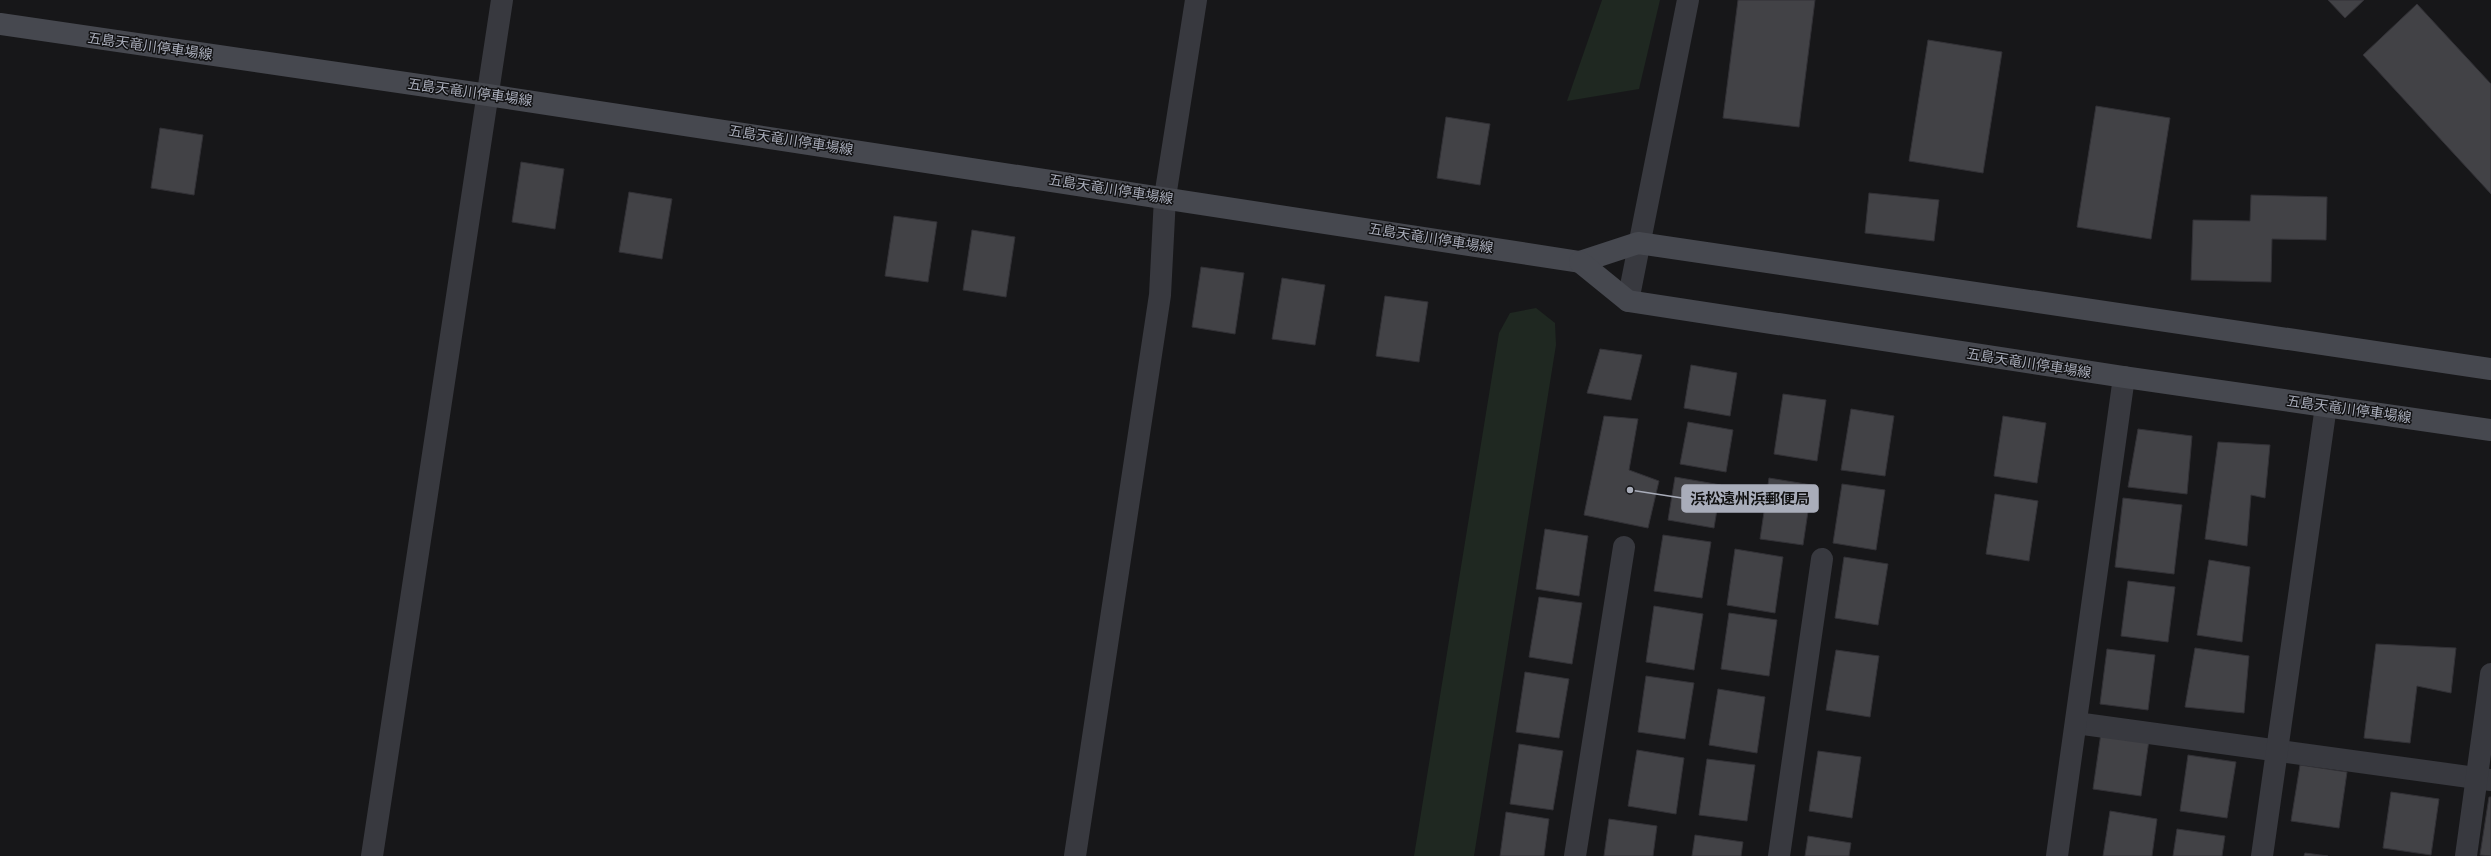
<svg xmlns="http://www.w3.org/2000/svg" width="2491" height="856" viewBox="0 0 2491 856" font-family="'Roboto Condensed','Noto Sans JP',sans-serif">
<rect width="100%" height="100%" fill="#171719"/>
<g fill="#1f2821">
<path d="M1602,0H1660L1639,89L1567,101Z"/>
<path d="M1536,308L1555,323L1556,345L1474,856H1414L1499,333L1510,313Z"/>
</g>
<g fill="#424246" stroke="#323136">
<path d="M1738,0H1815L1799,127L1723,118Z"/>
<path d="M2328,0H2364L2345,18Z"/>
<path d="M2417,4L2491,84V194L2363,55Z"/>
<path d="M1928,40L2002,52L1983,173L1909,161Z"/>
<path d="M2096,106L2170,118L2151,239L2077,227Z"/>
<path d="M1446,117L1490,124L1480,185L1437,178Z"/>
<path d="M160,128L203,135L194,195L151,188Z"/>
<path d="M521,162L564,169L555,229L512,222Z"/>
<path d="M629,192L672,199L662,259L619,252Z"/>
<path d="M1869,193L1939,200L1934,241L1865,233Z"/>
<path d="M2251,195L2327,197L2326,240L2272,239L2271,282L2191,280L2193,220L2250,221Z"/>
<path d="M894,216L937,222L928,282L885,276Z"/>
<path d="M972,230L1015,237L1006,297L963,290Z"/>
<path d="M1201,267L1244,273L1235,334L1192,327Z"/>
<path d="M1282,278L1325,285L1315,345L1272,339Z"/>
<path d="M1385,296L1428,302L1419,362L1376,356Z"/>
<path d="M1600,349L1642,355L1631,400L1587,393Z"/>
<path d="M1691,365L1737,373L1730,416L1684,408Z"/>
<path d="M1783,394L1826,400L1817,461L1774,454Z"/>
<path d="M1851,409L1894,416L1885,476L1841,470Z"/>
<path d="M1604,416L1638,419L1629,470L1659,481L1648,528L1584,515Z"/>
<path d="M2003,416L2046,423L2037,483L1994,476Z"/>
<path d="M1688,422L1733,430L1726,472L1680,464Z"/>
<path d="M2138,429L2192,436L2187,494L2128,487Z"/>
<path d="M2218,442L2270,445L2265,498L2251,495L2247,546L2205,539Z"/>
<path d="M1675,477L1721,485L1714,528L1668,520Z"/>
<path d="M1769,478L1812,485L1803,545L1760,539Z"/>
<path d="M1842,484L1885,490L1876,550L1833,543Z"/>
<path d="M1995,494L2038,501L2029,561L1986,554Z"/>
<path d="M2123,498L2182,505L2174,574L2115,567Z"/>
<path d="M1545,529L1588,536L1579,596L1536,589Z"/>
<path d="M1663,535L1711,542L1702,598L1654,591Z"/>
<path d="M1735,549L1783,557L1775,613L1727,605Z"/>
<path d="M1844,557L1888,564L1878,625L1835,618Z"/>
<path d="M2209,560L2250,567L2242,642L2197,635Z"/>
<path d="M2128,581L2175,587L2168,642L2121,636Z"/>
<path d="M1539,597L1582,603L1572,664L1529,657Z"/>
<path d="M1654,606L1703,614L1694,670L1646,662Z"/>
<path d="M1729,613L1777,620L1769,676L1721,669Z"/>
<path d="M2376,644L2456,648L2451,693L2417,686L2410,743L2364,738Z"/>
<path d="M2195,648L2249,656L2244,713L2185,707Z"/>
<path d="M2107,649L2155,655L2148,710L2100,704Z"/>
<path d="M1836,650L1879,656L1870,717L1826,710Z"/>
<path d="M1525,672L1569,679L1559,738L1516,732Z"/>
<path d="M1646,676L1694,683L1685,739L1638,732Z"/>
<path d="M1718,689L1765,697L1757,753L1709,745Z"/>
<path d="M2101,733L2149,740L2141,796L2093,789Z"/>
<path d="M1519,744L1563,751L1553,810L1510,804Z"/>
<path d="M1637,750L1684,758L1676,814L1628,806Z"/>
<path d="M1818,751L1861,757L1852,818L1809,811Z"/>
<path d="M2188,755L2236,762L2227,818L2180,811Z"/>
<path d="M1707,759L1755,765L1747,821L1699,815Z"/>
<path d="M2300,765L2347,772L2339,828L2291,821Z"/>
<path d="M2391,792L2439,799L2431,855L2383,848Z"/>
<path d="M2489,797H2491V856L2480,855Z"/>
<path d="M2110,811L2157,819L2152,856H2103Z"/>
<path d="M1506,812L1549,819L1544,856H1500Z"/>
<path d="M1609,819L1657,826L1653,856H1604Z"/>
<path d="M2177,829L2225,836L2222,856H2173Z"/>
<path d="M1695,835L1743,842L1741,856H1692Z"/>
<path d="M1808,836L1851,843L1849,856H1805Z"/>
<path d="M2305,853L2328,856H2304Z"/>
</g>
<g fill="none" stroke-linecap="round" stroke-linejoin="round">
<g stroke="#38393f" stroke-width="22">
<path d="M1628,301L1688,0"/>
<path d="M2076,723L2491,780"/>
<path d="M372,856L502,0"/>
<path d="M1075,856L1160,295L1165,197L1196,0"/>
<path d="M1575,856L1624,547"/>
<path d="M1779,856L1822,559"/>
<path d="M2057,856L2124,377"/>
<path d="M2262,856L2326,406"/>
<path d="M2466,856L2491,674"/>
</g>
<g stroke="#46484f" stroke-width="22">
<path d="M0,24L488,95L1580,262L1638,243L2491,369"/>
<path d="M1580,262L1628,301L2124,377L2491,430"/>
</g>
</g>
<g text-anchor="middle" stroke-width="3" stroke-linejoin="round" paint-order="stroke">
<g font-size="14" fill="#a9adba" stroke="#121214">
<text transform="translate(150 46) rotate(8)" y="5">五島天竜川停車場線</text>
<text transform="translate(470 92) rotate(8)" y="5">五島天竜川停車場線</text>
<text transform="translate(791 140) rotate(9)" y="5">五島天竜川停車場線</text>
<text transform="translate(1111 189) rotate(9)" y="5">五島天竜川停車場線</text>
<text transform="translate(1431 238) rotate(9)" y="5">五島天竜川停車場線</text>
<text transform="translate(2029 363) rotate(9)" y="5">五島天竜川停車場線</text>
<text transform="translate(2349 409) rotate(8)" y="5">五島天竜川停車場線</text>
</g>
</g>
<path fill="none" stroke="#a9adba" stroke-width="1.5" d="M1630 490L1682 498"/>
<circle fill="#a9adba" stroke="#121214" stroke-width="1.5" cx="1630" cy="490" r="4"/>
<rect fill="#a9adba" stroke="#a9adba" stroke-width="1.5" x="1682" y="485" width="136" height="27" rx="4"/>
<g font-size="15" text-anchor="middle" font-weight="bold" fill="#111">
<text x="1750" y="504">浜松遠州浜郵便局</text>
</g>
</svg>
